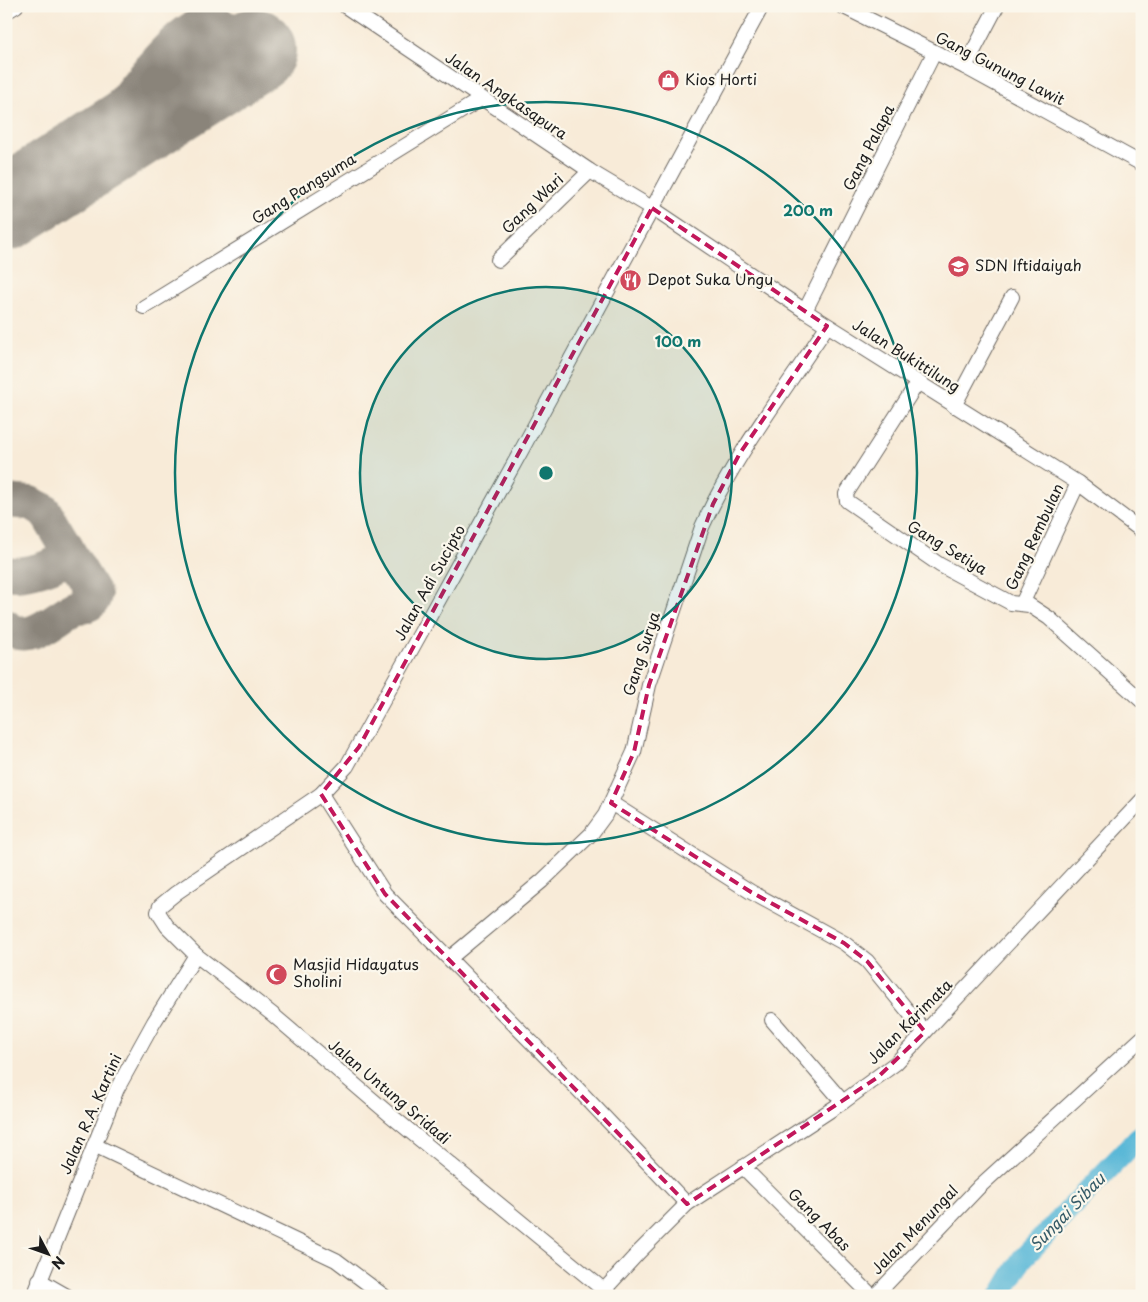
<svg xmlns="http://www.w3.org/2000/svg" width="1148" height="1302" viewBox="0 0 1148 1302" font-family="'Playpen Sans',sans-serif">
<rect width="100%" height="100%" fill="#fbf7ec"/>
<filter id="ink" filterUnits="userSpaceOnUse"><feTurbulence type="fractalNoise" baseFrequency=".02" numOctaves="2"/><feDisplacementMap in="SourceGraphic" scale="10" xChannelSelector="R" yChannelSelector="G"/><feConvolveMatrix kernelMatrix="1 2 1 2 8 2 1 2 1" color-interpolation-filters="sRGB"/></filter>
<filter id="wash" filterUnits="userSpaceOnUse"><feTurbulence type="fractalNoise" baseFrequency=".0096" numOctaves="4" result="noise"/><feDisplacementMap in="SourceGraphic" scale="20" xChannelSelector="R" yChannelSelector="G"/><feGaussianBlur stdDeviation="1.12" result="paint"/><feColorMatrix in="noise" values="0 0 0 0 0 0 0 0 0 0 0 0 0 0 0 0 0 1.4 0 .05"/><feComposite in="paint" operator="in"/></filter>
<g filter="url(#wash)">
<rect width="100%" height="100%" fill="#f8ebd8"/>
<g fill="none" stroke-linecap="round" stroke-linejoin="round">
<path stroke="#58b7d7" stroke-width="22" d="M1000,1296L1022,1259L1142,1134"/>
<g stroke="#8a847a" stroke-width="34">
<path d="M52,180C66,165 82,152 96,137C117,113 180,14 215,23C229,27 239,43 247,55"/>
<path d="M6,501L30,503L44,510L95,595C92,610 80,604 70,610C52,620 28,646 6,626"/>
<path d="M6,573C19,577 58,567 66,556V545"/>
</g>
<path stroke="#8a847a" stroke-width="84" d="M6,209L254,50"/>
</g>
</g>
<g filter="url(#ink)">
<g fill="none" stroke-linecap="round" stroke-linejoin="round">
<defs>
<g id="minor">
<path d="M345,6L590,171L652,208L805,311L1078,483L1142,531"/>
<path d="M842,6L965,67L1142,164"/>
<path d="M6,12L16,6"/>
<path d="M965,67L997,6"/>
<path d="M498,260L590,171"/>
<path d="M144,307L481,99"/>
<path d="M805,311L934,53"/>
<path d="M918,382L846,494L847,501L940,565L1011,603L1029,605L1049,618L1142,701"/>
<path d="M954,406L1012,297"/>
<path d="M1022,604L1078,483"/>
<path d="M321,794L385,894L572,1083L687,1204"/>
<path d="M611,803L751,892L844,943L867,961L925,1032"/>
<path d="M450,958L542,881L591,834L605,815L634,752L649,685L702,527C735,454 784,392 827,326"/>
<path d="M772,1020L843,1102"/>
<path d="M94,1145L336,1260L384,1296"/>
<path d="M743,1167L872,1296"/>
<path d="M39,1280L67,1296"/>
<path d="M604,1290L639,1252L687,1204L843,1102L896,1063L1142,800"/>
<path d="M34,1296L117,1089L154,1022L196,955"/>
<path d="M611,1296L389,1114L272,1014L196,955L167,926L158,912L160,906L176,893L321,794L347,766L521,451L762,6"/>
<path d="M875,1296L979,1187L1142,1038"/>
</g>
</defs>
<use href="#minor" stroke="#69645e" stroke-width="16"/>
<use href="#minor" stroke="#fff" stroke-width="14"/>
</g>
</g>
<path fill="none" stroke="#c2185b" stroke-width="4" stroke-dasharray="10 6" stroke-linejoin="round" d="M652,208L827,326L740,453L713,504L649,685L634,752L611,803L751,892L844,943L867,961L925,1032L878,1077L687,1204L385,894L321,794L359,747Z"/>
<circle cx="546" cy="473" r="186" fill="#0f766e" fill-opacity=".12"/>
<g fill="none" stroke="#0f766e" stroke-width="2.5">
<circle cx="546" cy="473" r="186"/>
<circle cx="546" cy="473" r="371"/>
</g>
<defs>
<symbol id="shop-disc" viewBox="-11 -11 22 22"><circle r="9.5" fill="#d1495b" stroke="#fbf7ec"/><path d="M-5-2.5h2.3a2.7 3.5 0 0 1 5.4 0H5L5.5 6h-11ZM-1.5-2.5h3a1.5 2.3 0 0 0-3 0Z" fill="#fff"/></symbol>
<symbol id="school-disc" viewBox="-11 -11 22 22"><circle r="9.5" fill="#d1495b" stroke="#fbf7ec"/><path d="M0-5L7-2L0 1L-7-2ZM-4 1L0 2.5L4 1V4Q0 6-4 4Z" fill="#fff"/></symbol>
<symbol id="restaurant-disc" viewBox="-11 -11 22 22"><circle r="9.5" fill="#d1495b" stroke="#fbf7ec"/><path d="M-5-6h1v4h1v-4h1v4h1v-4h1v5L-1.5 .5V6h-2V.5L-5-1ZM5-6V6H3V1.5H1.5Q1.5-4 5-6Z" fill="#fff"/></symbol>
<symbol id="mosque-disc" viewBox="-11 -11 22 22"><circle r="9.5" fill="#d1495b" stroke="#fbf7ec"/><path d="M3.5-4.9A6 6 0 1 0 3.5 4.9A5 5 0 1 1 3.5-4.9Z" fill="#fff"/></symbol>
</defs>
<g fill-rule="evenodd">
<use href="#shop-disc" x="656" y="68" width="25" height="25"/>
<use href="#school-disc" x="946" y="254" width="25" height="25"/>
<use href="#restaurant-disc" x="618" y="268" width="25" height="25"/>
<use href="#mosque-disc" x="264" y="962" width="25" height="25"/>
</g>
<g text-anchor="middle" stroke-width="4.5" stroke-linejoin="round" paint-order="stroke">
<g font-size="15" fill="#1c1c1c" stroke="#fbf7ec">
<text transform="translate(1000 69) rotate(27)" y="5">Gang Gunung Lawit</text>
<text transform="translate(506 96) rotate(34)" y="5">Jalan Angkasapura</text>
<text transform="translate(869 148) rotate(-63)" y="5">Gang Palapa</text>
<text transform="translate(304 189) rotate(-32)" y="5">Gang Pangsuma</text>
<text transform="translate(533 204) rotate(-44)" y="5">Gang Wari</text>
<text transform="translate(906 356) rotate(32)" y="5">Jalan Bukittilung</text>
<text transform="translate(1035 537) rotate(-65)" y="5">Gang Rembulan</text>
<text transform="translate(947 548) rotate(31)" y="5">Gang Setiya</text>
<text transform="translate(430 583) rotate(-61)" y="5">Jalan Adi Sucipto</text>
<text transform="translate(642 654) rotate(-72)" y="5">Gang Surya</text>
<text transform="translate(910 1022) rotate(-45)" y="5">Jalan Karimata</text>
<text transform="translate(389 1092) rotate(40)" y="5">Jalan Untung Sridadi</text>
<text transform="translate(91 1114) rotate(-66)" y="5">Jalan R.A. Kartini</text>
<text transform="translate(819 1220) rotate(45)" y="5">Gang Abas</text>
<text transform="translate(915 1230) rotate(-46)" y="5">Jalan Menungal</text>
</g>
<g font-size="15" fill="#1c1c1c" stroke="#fbf7ec" text-anchor="start">
<text x="685" y="85">Kios Horti</text>
<text x="975" y="271">SDN Iftidaiyah</text>
<text x="647" y="285">Depot Suka Ungu</text>
<text x="293" y="970">Masjid Hidayatus<tspan x="293" dy="17">Sholini</tspan></text>
</g>
<g font-size="16" font-style="italic" fill="#345a67" stroke="#fbf7ec">
<text transform="translate(1067 1212) rotate(-46)" y="6">Sungai Sibau</text>
</g>
</g>
<circle cx="546" cy="473" r="8" fill="#0f766e" stroke="#fbf7ec" stroke-width="2.5"/>
<g font-size="15" text-anchor="middle" font-weight="bold" fill="#0f766e" stroke="#fbf7ec" stroke-width="4.5" stroke-linejoin="round" paint-order="stroke">
<text x="808" y="216">200 m</text>
<text x="678" y="347">100 m</text>
</g>
<rect width="1148" height="1302" fill="none" stroke="#fbf7ec" stroke-width="25"/>
<g transform="translate(48 1254) rotate(131)" stroke="#fbf7ec" stroke-width="4" paint-order="stroke">
<path d="M0-4L9 19L0 12L-9 19Z" fill="#1c1c1c"/>
<text y="-8" font-size="14" font-weight="bold" text-anchor="middle" fill="#1c1c1c">N</text>
</g>
</svg>
